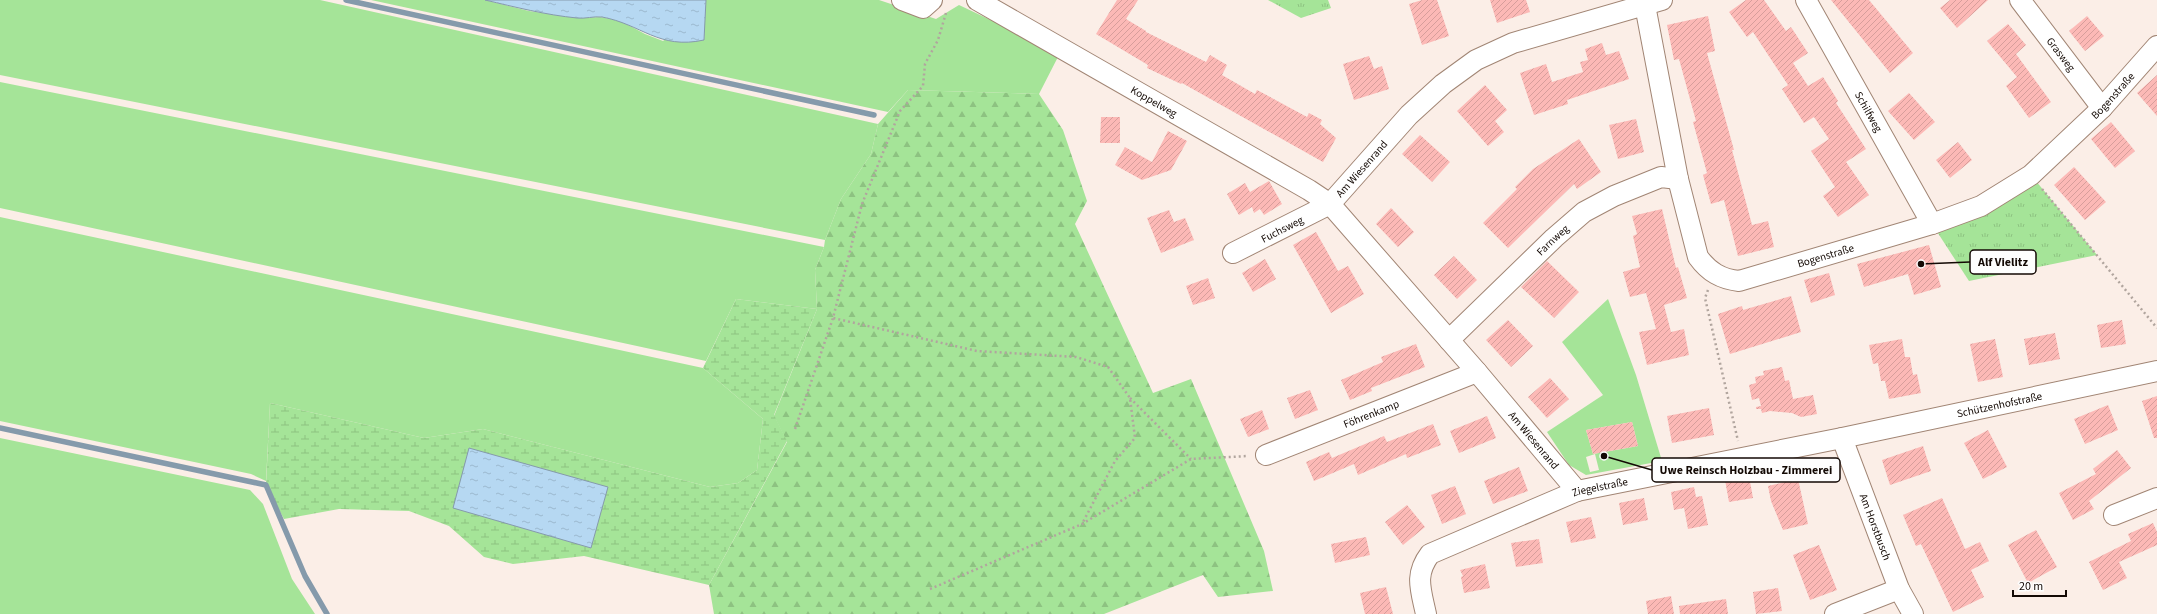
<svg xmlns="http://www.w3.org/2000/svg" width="2157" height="614" font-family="'Source Sans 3',sans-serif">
<defs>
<pattern id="forest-firs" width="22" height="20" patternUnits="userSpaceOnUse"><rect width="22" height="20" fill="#a5e498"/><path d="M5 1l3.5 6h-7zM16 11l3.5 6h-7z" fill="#8dc281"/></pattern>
<pattern id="wetland-marsh" width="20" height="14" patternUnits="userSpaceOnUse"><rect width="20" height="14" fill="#a5e498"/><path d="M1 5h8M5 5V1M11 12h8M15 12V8" fill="none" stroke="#8dc281"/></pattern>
<pattern id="park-tufts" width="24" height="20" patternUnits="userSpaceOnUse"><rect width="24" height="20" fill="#a5e498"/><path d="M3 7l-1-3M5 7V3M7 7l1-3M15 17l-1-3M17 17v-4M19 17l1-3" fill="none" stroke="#8dc281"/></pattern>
<pattern id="water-ripples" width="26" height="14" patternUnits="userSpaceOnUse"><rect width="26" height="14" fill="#b6d8f2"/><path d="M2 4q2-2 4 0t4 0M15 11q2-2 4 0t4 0" fill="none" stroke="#9cb8ce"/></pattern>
<pattern id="building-hatch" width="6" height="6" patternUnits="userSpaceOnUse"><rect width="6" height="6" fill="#fcb9b6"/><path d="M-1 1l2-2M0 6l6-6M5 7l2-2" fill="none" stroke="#d79e9b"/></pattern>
</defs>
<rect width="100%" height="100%" fill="#fbeee7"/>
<g fill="#a5e498" fill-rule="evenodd">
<path d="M0,0H320L878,124L871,154L841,199L825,240L0,75Z"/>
<path d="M371,0H485L529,11L579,18L600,17L621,21L645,34L663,41L706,5V0H879L936,19L959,5L1060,53L1039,94L908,90L888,112Z"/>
<path d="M0,82L824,247L815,270L817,309L736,299L706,361L0,208Z"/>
<path d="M0,217L703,368L763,419L757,470L738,483L710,487L483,429L424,438L270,403L266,481L251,474L0,421Z"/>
<path d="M1608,299L1636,375L1662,461L1586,475L1569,465L1547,432L1603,395L1562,342ZM1632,422L1638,446L1593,454L1586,430ZM1595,454L1599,470L1590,472L1586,457Z"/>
<path d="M0,438L250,490L263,504L292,579L315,614H0Z"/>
</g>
<path fill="url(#forest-firs)" d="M908,90L1039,94L1063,130L1087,201L1075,224L1153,393L1191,379L1264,551L1273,591L1218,597L1203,575L1104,614H714L709,585L787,442L774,416L817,309L815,270L824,247L825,240L841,199L871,154L878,124Z"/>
<path fill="url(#wetland-marsh)" d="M736,299L817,309L774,415L787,441L709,585L584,556L513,564L484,557L449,526L409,511L339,509L284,519L266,485L270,403L424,438L483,429L710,487L738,483L757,470L763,419L703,368Z"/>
<g fill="url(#park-tufts)">
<path d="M1268,0H1328L1331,8L1301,18Z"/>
<path d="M2031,175L2097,255L1969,281L1932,224Z"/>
</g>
<g fill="url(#water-ripples)" stroke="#859aab">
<path d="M485,0H706L704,40C659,50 641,24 602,17C594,16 585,19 577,18C546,15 515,7 485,0Z"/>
<path d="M469,448L608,487L591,548L453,508Z"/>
</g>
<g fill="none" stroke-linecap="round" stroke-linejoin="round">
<g stroke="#859aab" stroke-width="5.5">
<path d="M346,0L874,115"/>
<path d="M0,428L266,485L305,576L327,614"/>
</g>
</g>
<g fill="url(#building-hatch)">
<path d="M1117,0H1138L1126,19L1146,31V32L1206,62L1210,55L1227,65L1222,75L1255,94L1257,90L1307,117L1309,113L1322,120L1320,124L1336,138L1323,162L1182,83L1181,84L1147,68L1148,65L1096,34Z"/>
<path d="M1422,0H1437L1449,36L1422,45L1409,4Z"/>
<path d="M1490,0H1526L1530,12L1497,23Z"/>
<path d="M1746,0H1764L1786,31L1791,27L1808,53L1793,63L1808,86L1823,77L1838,101L1836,103L1866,149L1846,162L1869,195L1838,217L1823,196L1835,187L1811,151L1829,139L1814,117L1804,123L1782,89L1788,85L1753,32L1747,37L1729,12Z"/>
<path d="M1831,0H1869L1913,53L1890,73Z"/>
<path d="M1950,0H1988L1957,28L1940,8Z"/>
<path d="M1708,16L1715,51L1707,53L1734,150H1732L1752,225L1768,221L1774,247L1738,256L1724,200L1711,204L1703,175L1707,173L1693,122L1696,121L1679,59L1674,60L1667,25Z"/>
<path d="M2087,16L2104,36L2085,51L2069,31Z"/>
<path d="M2008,24L2026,45L2016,54L2051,102L2029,118L2006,86L2017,77L1987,41Z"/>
<path d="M1602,43L1606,55L1619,51L1629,79L1567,100L1568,104L1534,115L1520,73L1546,64L1552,82L1583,72L1580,62L1588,60L1585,49Z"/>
<path d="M1369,56L1374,69L1382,66L1389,89L1354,100L1343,64Z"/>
<path d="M2157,75V116L2137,93Z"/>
<path d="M1485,85L1507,110L1495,121L1504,132L1488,146L1457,111Z"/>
<path d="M1909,93L1935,122L1914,140L1888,111Z"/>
<path d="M1101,117H1120V143H1100Z"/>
<path d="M1636,119L1644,152L1618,159L1609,125Z"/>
<path d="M2111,122L2135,151L2115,168L2091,139Z"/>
<path d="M1168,131L1187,141L1171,170L1142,180L1115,165L1125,147L1152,162Z"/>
<path d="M1420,135L1450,162L1432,182L1402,154Z"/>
<path d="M1579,139L1601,172L1577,189L1574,184L1508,248L1483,223L1517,189L1515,187L1533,169Z"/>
<path d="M1958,142L1972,160L1950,178L1936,160Z"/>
<path d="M2074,167L2106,202L2085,220L2054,185Z"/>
<path d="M1269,181L1282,204L1264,215L1260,209L1254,213L1252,207L1239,215L1227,194L1245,183L1250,192Z"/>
<path d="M1391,208L1414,232L1398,247L1376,224Z"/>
<path d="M1662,209L1676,268L1678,267L1687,298L1664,305L1671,332L1684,329L1689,355L1647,365L1639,332L1656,329L1646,293L1630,297L1623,272L1640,267L1633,236L1637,234L1632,216Z"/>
<path d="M1169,210L1174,222L1185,218L1194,240L1161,253L1147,218Z"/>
<path d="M1316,232L1338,271L1348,266L1364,294L1331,313L1293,245Z"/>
<path d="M1929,245L1941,287L1914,295L1908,274L1864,287L1857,264Z"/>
<path d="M1454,256L1477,280L1457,299L1434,275Z"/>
<path d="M1265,259L1276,279L1253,292L1242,273Z"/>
<path d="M1547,261L1579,292L1554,318L1521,287Z"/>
<path d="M1829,273L1835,295L1811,303L1804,280Z"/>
<path d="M1208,278L1215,298L1193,305L1186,286Z"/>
<path d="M1791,296L1801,332L1730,354L1718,314L1742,306L1743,310Z"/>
<path d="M1508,320L1533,346L1511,367L1486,340Z"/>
<path d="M2122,320L2126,344L2101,348L2097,325Z"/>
<path d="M2055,333L2060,359L2029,365L2024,339Z"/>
<path d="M1902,339L1905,357H1910L1913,375L1917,374L1921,393L1889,399L1885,381H1881L1878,363L1873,364L1869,345Z"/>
<path d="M1995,339L2003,377L1978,382L1970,344Z"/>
<path d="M1416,344L1425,367L1371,388L1372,391L1350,400L1341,380L1383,362L1381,357Z"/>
<path d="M1782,367L1785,381L1789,380L1793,399L1813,395L1817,414L1801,417L1792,413L1770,411L1762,413L1761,409H1756V407L1761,406L1759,398L1752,400L1749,385L1756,383L1755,377L1764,375L1763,371Z"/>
<path d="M1550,378L1569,399L1547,418L1528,397Z"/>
<path d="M1310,390L1318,410L1295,419L1287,398Z"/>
<path d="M2157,396V438H2154L2142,401Z"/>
<path d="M2108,405L2118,430L2085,444L2074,419Z"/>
<path d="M1709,408L1714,435L1672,443L1667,416Z"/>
<path d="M1262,410L1269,429L1248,437L1240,419Z"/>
<path d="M1487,416L1496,438L1459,453L1450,431Z"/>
<path d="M1632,422L1638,446L1593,454L1586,430Z"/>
<path d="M1433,424L1441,445L1407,458L1406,454L1358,475L1354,464L1314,481L1306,462L1329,452L1332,458L1384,436L1387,442Z"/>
<path d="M1988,430L2007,467L1983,479L1964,443Z"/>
<path d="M1923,446L1931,471L1890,485L1882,460Z"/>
<path d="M2117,450L2131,468L2089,501L2094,509L2073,520L2059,493L2096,474L2093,469Z"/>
<path d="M1519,467L1528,491L1493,504L1484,481Z"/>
<path d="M1749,476L1753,498L1729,502L1725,480Z"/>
<path d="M1798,479L1808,524L1783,530L1771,501L1768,486Z"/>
<path d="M1455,486L1466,514L1442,524L1431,495Z"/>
<path d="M1694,487L1696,497L1702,496L1708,525L1688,529L1684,508L1674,510L1671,492Z"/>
<path d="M1644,498L1648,520L1623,525L1619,503Z"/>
<path d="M1942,498L1965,549L1980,542L1989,561L1971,570L1984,597L1953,612L1921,544L1916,546L1903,515Z"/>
<path d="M1407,505L1425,527L1403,545L1385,522Z"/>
<path d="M1591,517L1596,538L1571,543L1566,522Z"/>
<path d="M2153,523L2157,532V545L2119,562L2127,578L2103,590L2089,562L2131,541L2128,534Z"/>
<path d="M2036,530L2057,567L2028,583L2008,545Z"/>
<path d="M1366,537L1370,555L1335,563L1331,544Z"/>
<path d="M1539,539L1543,563L1516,567L1511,543Z"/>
<path d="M1819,545L1837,590L1810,600L1793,555Z"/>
<path d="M1485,564L1490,588L1464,593L1461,577L1463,576L1460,570Z"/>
<path d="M1386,587L1393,614H1365L1360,593Z"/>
<path d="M1778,588L1782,611L1756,614L1753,592Z"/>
<path d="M1671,596L1674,614H1648L1646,601Z"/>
<path d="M1726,599L1728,614H1680L1679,606Z"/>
</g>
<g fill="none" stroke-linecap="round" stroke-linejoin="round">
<defs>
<g id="street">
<path d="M902,0L923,8L932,0"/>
<path id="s1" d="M977,0L1309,190L1330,204L1233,253"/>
<path id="s2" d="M1644,0L1678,179L1698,257C1709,272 1721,279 1739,281L1932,224L1981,206L2031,175L2102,108L2157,46"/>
<path id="s3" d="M1806,0L1932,224"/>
<path id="s4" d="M2020,0L2102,108"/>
<path id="s5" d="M1449,340L1554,238L1584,212L1614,196L1661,177L1678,179"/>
<path id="s6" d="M1842,438L1899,589L1913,614"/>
<path id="s7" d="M1266,455L1477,372"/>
<path id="s8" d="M1577,491L1477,372L1330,204L1409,115L1443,84L1476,60L1513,43L1662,0"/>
<path d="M2114,515L2157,498"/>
<path id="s9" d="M1426,614C1421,590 1414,575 1430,554L1577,491L1842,438L2157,371"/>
<path d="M1835,614L1899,589"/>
</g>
</defs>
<use href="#street" stroke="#a18574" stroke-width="22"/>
<g stroke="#b1a59e" stroke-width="2.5" stroke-dasharray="2 3" stroke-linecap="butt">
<path d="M946,13L938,40L925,64L923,86L900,111L862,204L833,318L977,351L1076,357L1108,367L1130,398L1135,438L1115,461L1082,524"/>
<path d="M2042,189L2157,328"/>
<path d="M1708,290L1705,298L1738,441"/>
<path d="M1130,398L1191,459"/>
<path d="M795,429L833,318"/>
<path d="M930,589L1082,524L1191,459L1248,456"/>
</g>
<use href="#street" stroke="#fff" stroke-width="20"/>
</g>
<g text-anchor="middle" stroke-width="3.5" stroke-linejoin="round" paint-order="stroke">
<g font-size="11" fill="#130904" stroke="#fefefe">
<text dy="4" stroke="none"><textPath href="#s4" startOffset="68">Grasweg</textPath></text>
<text dy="4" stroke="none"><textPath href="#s2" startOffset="738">Bogenstraße</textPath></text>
<text dy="4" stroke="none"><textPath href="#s1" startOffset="204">Koppelweg</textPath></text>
<text dy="4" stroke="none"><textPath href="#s3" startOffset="128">Schilfweg</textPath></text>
<text dy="4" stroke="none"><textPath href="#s8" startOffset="426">Am Wiesenrand</textPath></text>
<text transform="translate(1282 229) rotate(-27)" y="4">Fuchsweg</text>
<text dy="4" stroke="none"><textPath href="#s5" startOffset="144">Farnweg</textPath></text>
<text dy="4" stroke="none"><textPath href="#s2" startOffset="402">Bogenstraße</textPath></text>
<text dy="4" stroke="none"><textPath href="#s9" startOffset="654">Schützenhofstraße</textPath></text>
<text dy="4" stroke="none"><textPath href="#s7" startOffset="113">Föhrenkamp</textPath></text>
<text transform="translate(1534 440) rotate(50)" y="4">Am Wiesenrand</text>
<text dy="4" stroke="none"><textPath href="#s9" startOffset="246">Ziegelstraße</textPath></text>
<text dy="4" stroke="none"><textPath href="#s6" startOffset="95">Am Horstbusch</textPath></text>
</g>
</g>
<path fill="none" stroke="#130904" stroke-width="1.5" d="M1921 264L1970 262M1604 456L1652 470"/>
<g fill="#130904" stroke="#fefefe" stroke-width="1.5">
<circle cx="1921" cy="264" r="4"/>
<circle cx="1604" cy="456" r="4"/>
</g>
<g fill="#fefefe" stroke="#130904" stroke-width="1.5">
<rect x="1970" y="250" width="66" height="24" rx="4"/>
<rect x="1652" y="458" width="188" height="24" rx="4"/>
</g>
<g font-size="12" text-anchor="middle" font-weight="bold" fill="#130904">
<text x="2003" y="266">Alf Vielitz</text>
<text x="1746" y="474">Uwe Reinsch Holzbau - Zimmerei</text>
</g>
<path d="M2013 590v6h53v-6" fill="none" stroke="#130904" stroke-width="2"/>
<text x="2019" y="590" font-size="12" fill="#130904" stroke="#fefefe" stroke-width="3" paint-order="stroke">20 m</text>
</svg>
